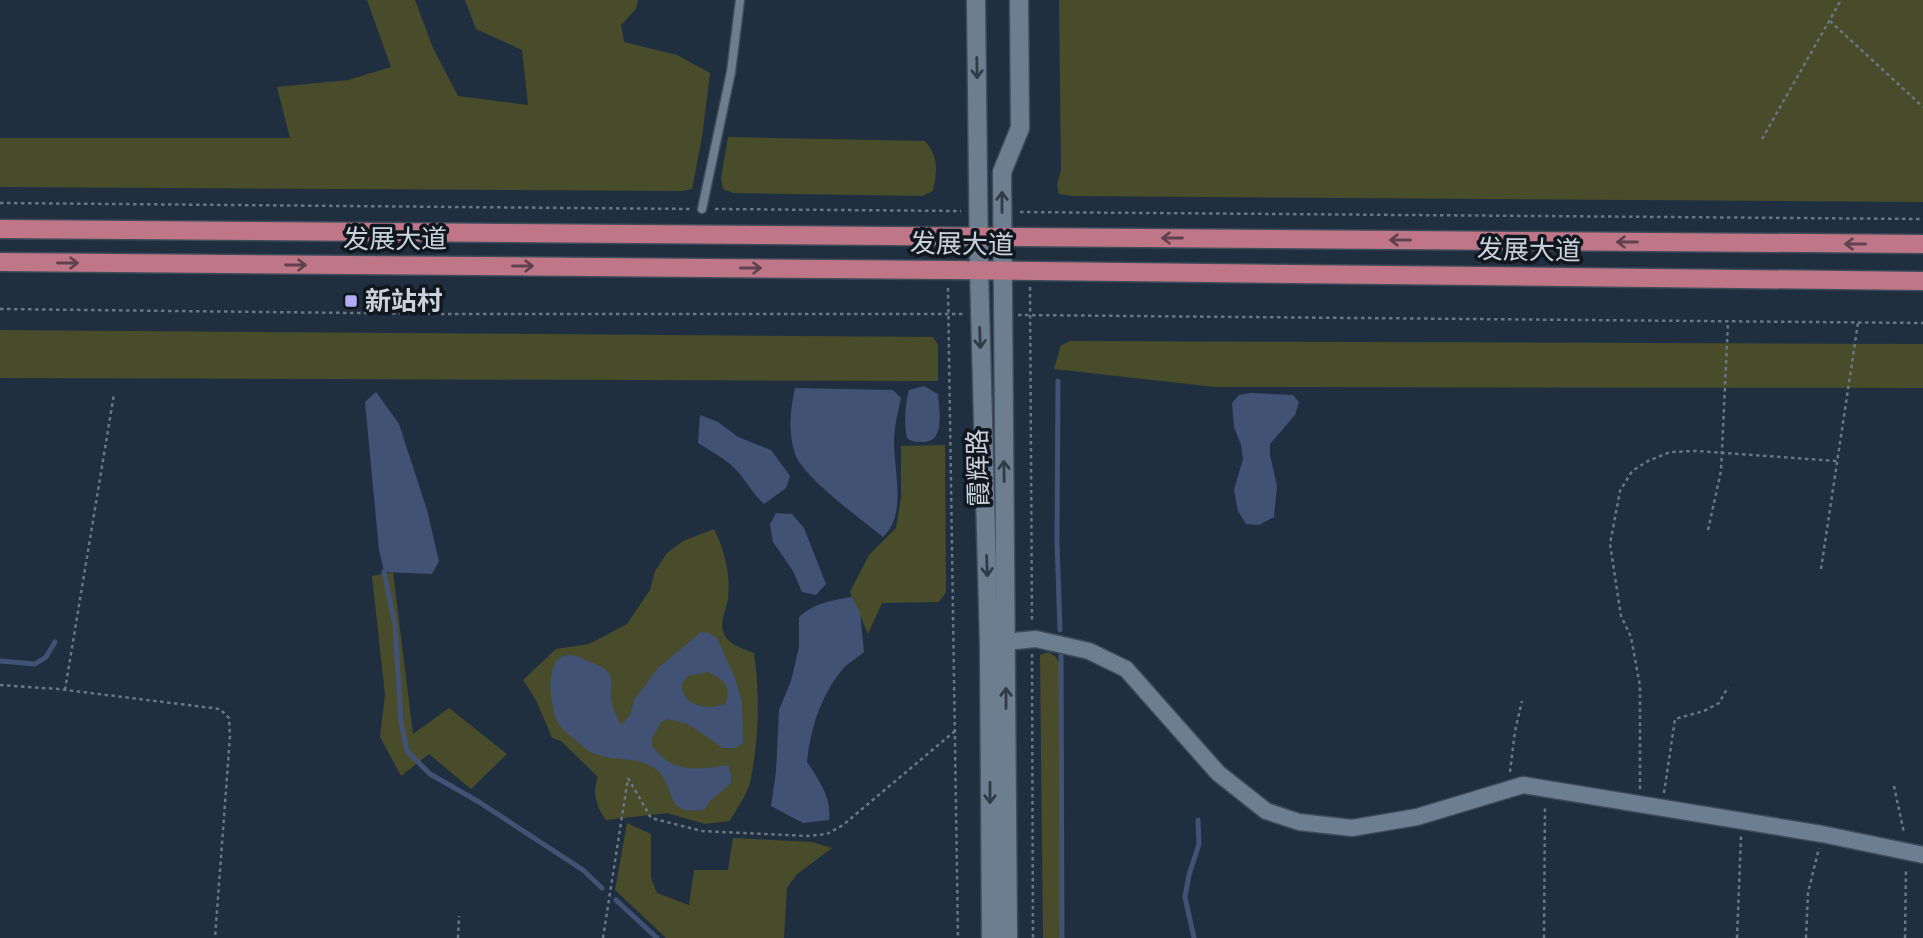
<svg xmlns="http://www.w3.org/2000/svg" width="1923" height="938" font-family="'Space Grotesk','Noto Sans SC',sans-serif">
<rect width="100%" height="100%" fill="#202f3f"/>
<g fill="#494c2a">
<path d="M367,0H415L433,48L458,96L528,105L522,50L476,29L465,0H638L636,9L621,25L624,42L677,55L710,73L702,137L692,189L682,191L0,187V138H290L277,87L348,80L391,67Z"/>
<path d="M1059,0H1923V202L1073,196L1059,194L1057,184L1061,170Z"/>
<path d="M728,137L925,141C939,157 937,171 933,191L922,196L733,193L723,189L721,178Z"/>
<path d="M0,330L933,337L938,345V381L0,378Z"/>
<path d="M1071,341L1923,344V388L1215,387L1054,369L1061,345Z"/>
<path d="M945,445L946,592L939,602L882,603L868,634L850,592L869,555L896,528L901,498V446Z"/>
<path d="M714,529C724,549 731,575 728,599C726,609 720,621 723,631C727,645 742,648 754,653C760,694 759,742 750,782C747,795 736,809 730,821L705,824L667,813L606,820C596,806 592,793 598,777L561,741L552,738L536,700L523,680L556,649L589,644L627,624L650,590L655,571L667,553L683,541Z"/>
<path d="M393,572L413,734L449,708L507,754L471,789L429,754L401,776L380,737L385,695L372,576Z"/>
<path d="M1049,652L1056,657L1062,668V938H1043L1040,655Z"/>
<path d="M627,823L651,834V878L657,893L689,905L694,870H728L733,838L812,842L832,848L796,875L787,888L784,938H666L615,890Z"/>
</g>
<g fill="#415275" fill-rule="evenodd">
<path d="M924,386L938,394C939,410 946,442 923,442C916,442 912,442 907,438C904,424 905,403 909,390Z"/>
<path d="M795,388L893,390L901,398C898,412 894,427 894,442C894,471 907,515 883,537C861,519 804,478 795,454C788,432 790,411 795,388Z"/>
<path d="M376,392L399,424L427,510L439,561L432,574L384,572L379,550L365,402Z"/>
<path d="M1250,393L1293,395L1299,402L1295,415L1270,444V455L1277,486L1274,517L1259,525L1246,524L1238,511L1234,490L1243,459L1241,445L1234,427L1232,403L1239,395Z"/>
<path d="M700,415L718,422L738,437L771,450L790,476L786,488L764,504C754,495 748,484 739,473C728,460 712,452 698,443Z"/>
<path d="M776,513L792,514L804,528L826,584L816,595L802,592L793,571L773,542L770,524Z"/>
<path d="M852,597L860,612L864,652C857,658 848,663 842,670C821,695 810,730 807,762C819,780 832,798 829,820L803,823L771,806L776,772L779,710L791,681L799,647V617C814,603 832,600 852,597Z"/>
<path d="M701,632L709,633L717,638L735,678L742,702L743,743L736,748H723L688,724L668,719L661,722L652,738V746C673,774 697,770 728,765L731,775V783L709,802L705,809C660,818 679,784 654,768C637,757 617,761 598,755C589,753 579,743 572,737C566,733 560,727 557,721C550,705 542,652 572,655C577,655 583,659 587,661C593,663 602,666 606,670C616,680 609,689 611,700C612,708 618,718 621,725L630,715L634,700L659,667ZM707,672C722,678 733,686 725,704C707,711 681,706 682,683L688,676Z"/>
</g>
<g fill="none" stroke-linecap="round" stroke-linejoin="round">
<g stroke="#415275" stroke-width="5">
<path d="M1058,381L1057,542L1060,630"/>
<path d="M384,572L395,625L401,722L407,751L430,774L479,802L583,870L602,888"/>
<path d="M1061,652L1062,938"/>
<path d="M0,661L35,664L46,657L55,642"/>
<path d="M616,900L657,938"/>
<path d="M1194,938L1185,897L1189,875L1199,844L1198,820"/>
</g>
<defs>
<path id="service" d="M702,209L731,72L740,0"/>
<path id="minor" d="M994,643L1036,639L1089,651L1126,669L1218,773L1266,811L1299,822L1352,828L1417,817L1523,785L1822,834L1923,855"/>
<g id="tertiary">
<path d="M976,0L979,270L989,644L991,938"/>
<path d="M1008,938L1002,172L1020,128L1019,0"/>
</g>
<g id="primary">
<path d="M0,229L1923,244"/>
<path d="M0,262L948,270L1923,281"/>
</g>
</defs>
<use href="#service" stroke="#3f4b59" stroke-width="11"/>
<use href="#minor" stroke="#3f4b59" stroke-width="19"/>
<use href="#tertiary" stroke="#3f4b59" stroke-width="21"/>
<use href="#primary" stroke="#3f4b59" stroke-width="21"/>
<g stroke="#697684" stroke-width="2.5" stroke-dasharray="3.5 3.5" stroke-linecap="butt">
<path d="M1830,21L1923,107"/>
<path d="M1762,139L1841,0"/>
<path d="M0,203L691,209"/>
<path d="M715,209L961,211"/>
<path d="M1020,212L1923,219"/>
<path d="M1030,287L1032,623"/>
<path d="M948,288L958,938"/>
<path d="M0,309L442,314H963"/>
<path d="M1018,315L1923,323"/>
<path d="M1708,530L1721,471L1728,322"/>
<path d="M1821,569L1858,323"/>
<path d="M1032,654L1033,938"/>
<path d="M0,685L58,689L220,709L229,718L230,736L215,938"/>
<path d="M65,690L114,394"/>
<path d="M1510,772L1515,731L1522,701"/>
<path d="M628,778L651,818L702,831L807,836L827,834L843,825L955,731"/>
<path d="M1894,786L1904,833"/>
<path d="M1640,789V686L1631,637L1621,616L1610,544L1620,491L1632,471L1648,461L1670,452L1695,451L1837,461"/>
<path d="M1664,793L1675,719L1704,711L1719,703L1728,687"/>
<path d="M458,938L459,916"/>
<path d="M603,938L628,778"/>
<path d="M1544,938L1545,805"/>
<path d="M1737,938L1741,836"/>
<path d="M1806,938L1808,893L1819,848"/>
<path d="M1905,938L1906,868"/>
</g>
<use href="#service" stroke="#6d7e91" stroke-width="8"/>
<use href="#minor" stroke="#6d7e91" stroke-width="16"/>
<use href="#tertiary" stroke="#6d7e91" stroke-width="18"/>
<use href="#primary" stroke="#bf7788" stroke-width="18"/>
</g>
<defs><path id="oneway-shaft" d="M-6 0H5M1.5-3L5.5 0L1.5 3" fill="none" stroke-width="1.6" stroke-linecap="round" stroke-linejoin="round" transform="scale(1.75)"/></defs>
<g stroke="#313b46">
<use href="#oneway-shaft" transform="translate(977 68) rotate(89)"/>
<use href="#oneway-shaft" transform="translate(1002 202) rotate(-90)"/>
<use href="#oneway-shaft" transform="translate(980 338) rotate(88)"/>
<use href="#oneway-shaft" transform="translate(1004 471) rotate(-91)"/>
<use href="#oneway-shaft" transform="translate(987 566) rotate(88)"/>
<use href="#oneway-shaft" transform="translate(1006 698) rotate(-90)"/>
<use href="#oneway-shaft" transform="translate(990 793) rotate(90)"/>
</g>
<g stroke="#5f424e">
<use href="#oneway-shaft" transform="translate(1172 238) rotate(-180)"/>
<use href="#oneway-shaft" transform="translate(1400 240) rotate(-180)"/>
<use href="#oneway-shaft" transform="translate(1627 242) rotate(-180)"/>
<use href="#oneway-shaft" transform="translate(1855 244) rotate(-180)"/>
<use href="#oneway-shaft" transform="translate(68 263)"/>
<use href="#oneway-shaft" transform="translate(296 265)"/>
<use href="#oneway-shaft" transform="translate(523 266)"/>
<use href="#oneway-shaft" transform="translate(751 268)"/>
</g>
<rect fill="#b4acf9" stroke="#10171e" stroke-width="2.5" x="344" y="294" width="14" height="14" rx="3.5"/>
<g text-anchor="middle" stroke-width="7" stroke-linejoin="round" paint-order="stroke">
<g font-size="26" fill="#c9d2dd" stroke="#10171e">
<text x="395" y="248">发展大道</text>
<text transform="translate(962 244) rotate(1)" y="9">发展大道</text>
<text transform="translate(1529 250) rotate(1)" y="9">发展大道</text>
<text transform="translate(978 468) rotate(-91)" y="9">霞辉路</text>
</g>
<g font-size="26" font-weight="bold" fill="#c9d2dd" stroke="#10171e" text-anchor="start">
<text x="365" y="310">新站村</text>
</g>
</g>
</svg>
